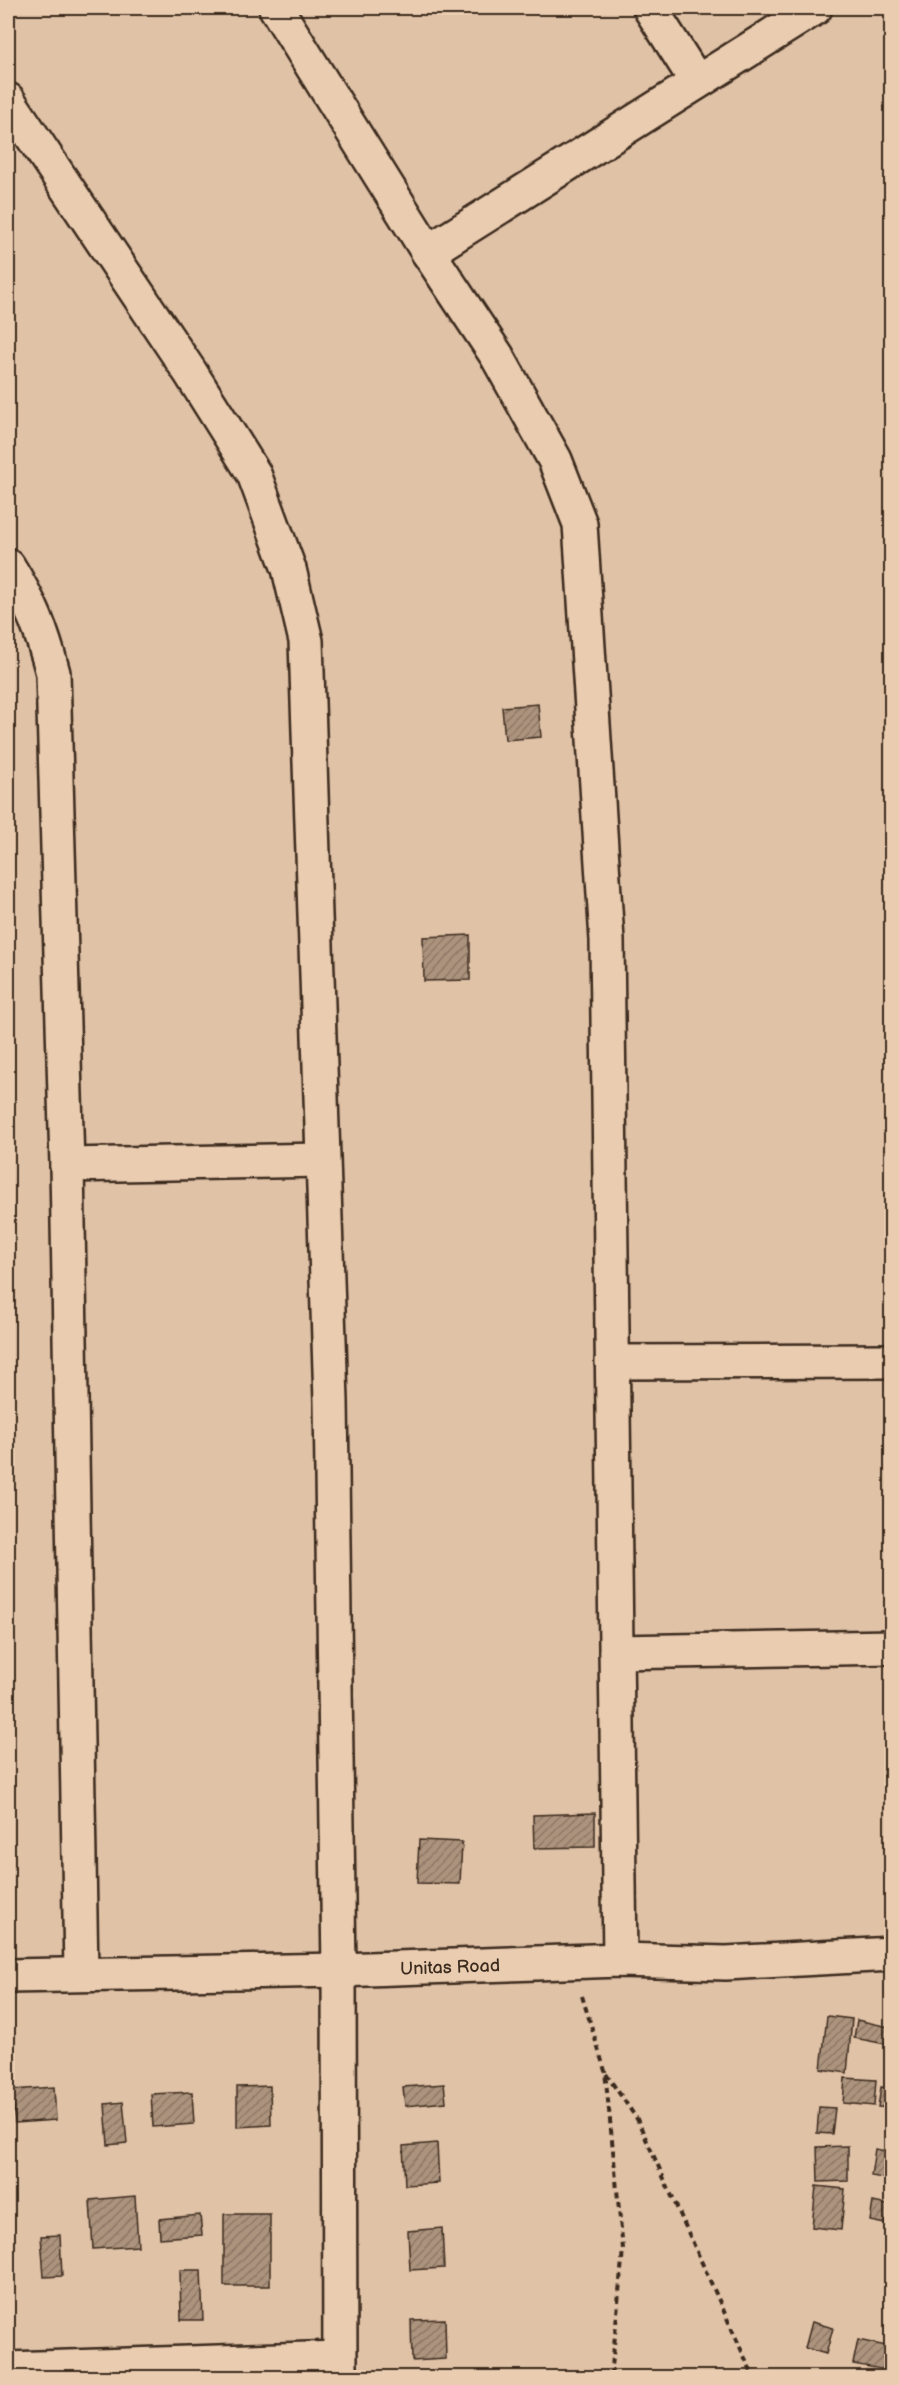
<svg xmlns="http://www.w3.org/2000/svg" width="899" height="2385" font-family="'Balsamiq Sans',sans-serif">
<defs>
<pattern id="building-hatch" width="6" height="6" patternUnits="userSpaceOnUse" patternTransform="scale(1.5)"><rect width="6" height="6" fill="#ac937d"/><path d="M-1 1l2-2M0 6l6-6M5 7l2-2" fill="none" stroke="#8d7866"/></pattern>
</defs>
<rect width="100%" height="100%" fill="#e0c2a7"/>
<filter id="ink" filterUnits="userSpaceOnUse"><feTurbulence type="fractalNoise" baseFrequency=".0167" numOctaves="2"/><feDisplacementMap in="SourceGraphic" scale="12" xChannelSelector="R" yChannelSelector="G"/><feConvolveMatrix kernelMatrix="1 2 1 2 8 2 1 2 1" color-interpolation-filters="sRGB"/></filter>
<g filter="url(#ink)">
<g fill="url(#building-hatch)" stroke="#3b2a1e" stroke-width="1.5">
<path d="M538,704L541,737L505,740L502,707Z"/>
<path d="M470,935V980L424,981L423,937Z"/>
<path d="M595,1813V1847L534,1848L533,1815Z"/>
<path d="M419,1840L462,1842L460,1884L417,1883Z"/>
<path d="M827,2016L852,2019L847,2073L821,2069Z"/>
<path d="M857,2020L889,2027L886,2044L854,2038Z"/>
<path d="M845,2078L876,2080L874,2106L843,2103Z"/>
<path d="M444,2084L446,2102L405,2106L403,2087Z"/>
<path d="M270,2086L271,2125L237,2127V2087Z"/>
<path d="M54,2087L56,2120L15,2123L12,2090Z"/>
<path d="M881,2087L892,2088V2108L878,2107Z"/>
<path d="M192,2092L194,2124L153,2127L151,2094Z"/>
<path d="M123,2102L127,2143L108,2145L105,2104Z"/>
<path d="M819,2107L835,2108L832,2134L817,2133Z"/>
<path d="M437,2143L439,2183L405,2185L403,2146Z"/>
<path d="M848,2146V2181L818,2182L817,2147Z"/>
<path d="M875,2149L892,2152L888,2179L871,2176Z"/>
<path d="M816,2186L845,2189L841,2230L812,2227Z"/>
<path d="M135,2196L138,2246L93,2249L90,2200Z"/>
<path d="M873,2202L892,2206L890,2225L870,2221Z"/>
<rect x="224" y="2214" width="46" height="72"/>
<path d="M200,2215L202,2235L160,2238L159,2219Z"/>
<path d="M442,2228L444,2268L410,2270L408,2231Z"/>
<path d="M60,2235L62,2276L44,2277L41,2236Z"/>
<path d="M180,2270H201L203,2320H181Z"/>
<path d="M445,2319L446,2359L412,2361L411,2320Z"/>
<path d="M812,2322L833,2328L826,2354L805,2348Z"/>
<path d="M858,2340L891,2347L886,2370L853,2364Z"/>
</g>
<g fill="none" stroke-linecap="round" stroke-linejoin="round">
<defs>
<g id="minor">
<path d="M276,8L428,252L497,356L555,460L580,524L607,940L620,1960"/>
<path d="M650,8L697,82"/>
<path d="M8,100L190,372L254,474L289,569L306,641L331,1401L339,1970L340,2378"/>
<path d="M428,252L815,8"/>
<path d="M8,566C31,603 42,631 53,673L67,1165L81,1973"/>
<path d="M67,1165L322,1160"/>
<path d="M612,1362L892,1361"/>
<path d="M616,1652L892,1647"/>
<path d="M8,1976L339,1970L620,1960L726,1963L892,1954"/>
<path d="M8,2369L339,2358"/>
</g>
</defs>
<use href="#minor" stroke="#3b2a1e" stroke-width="38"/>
<g stroke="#3b2a1e" stroke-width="4" stroke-dasharray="6 4.5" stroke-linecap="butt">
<path d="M582,1996L605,2071L623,2249L611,2378"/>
<path d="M606,2074L637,2119L754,2378"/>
</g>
<use href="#minor" stroke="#eaccb0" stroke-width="33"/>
</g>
</g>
<g text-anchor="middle" stroke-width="5" stroke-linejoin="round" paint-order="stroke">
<g font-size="18" fill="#3b2a1e" stroke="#eaccb0">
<text transform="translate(450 1967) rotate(-2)" y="6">Unitas Road</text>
</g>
</g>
<rect width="899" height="2385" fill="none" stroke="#eaccb0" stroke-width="30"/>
<rect x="15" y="15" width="869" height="2355" fill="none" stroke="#3b2a1e" stroke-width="2" filter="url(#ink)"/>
</svg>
